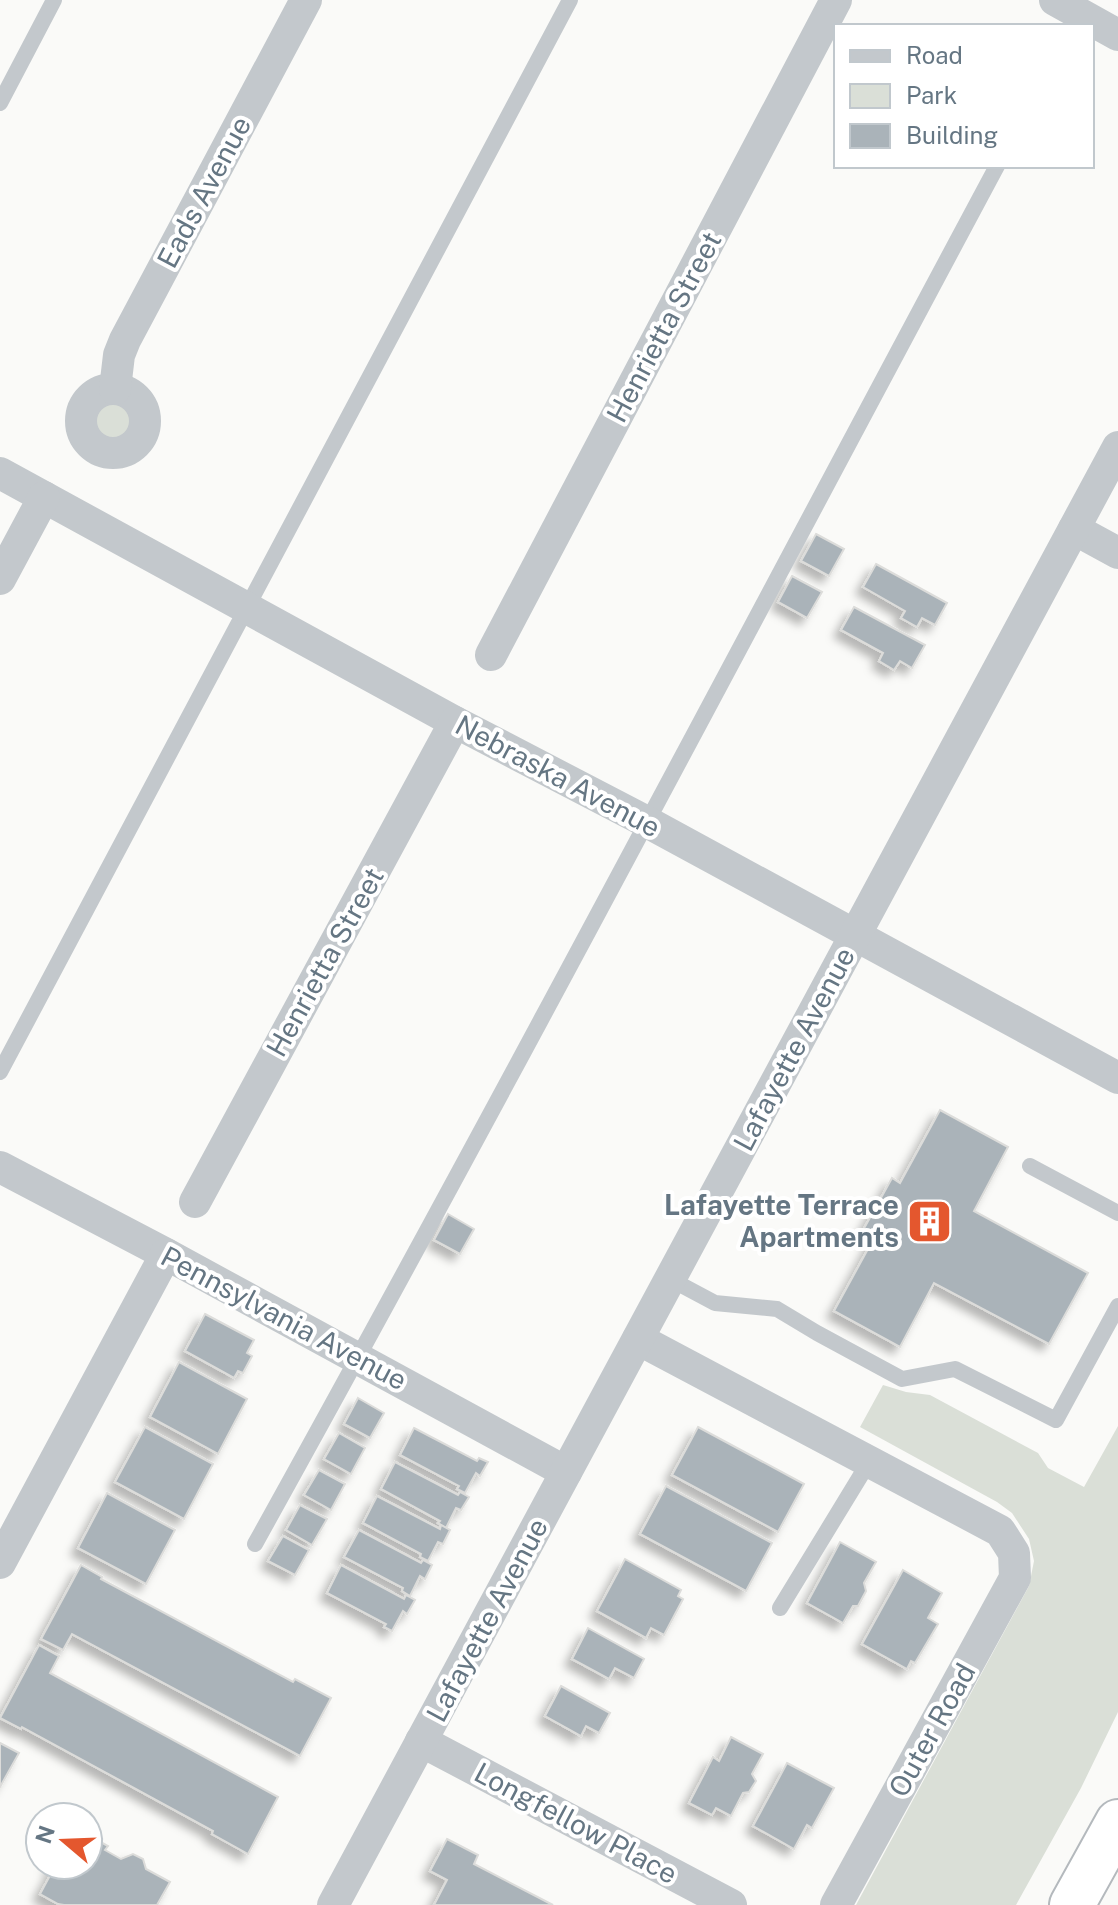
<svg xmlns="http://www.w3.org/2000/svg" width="1118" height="1905" font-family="'Public Sans',sans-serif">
<defs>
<filter id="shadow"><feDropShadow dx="-7" dy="7" stdDeviation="4" flood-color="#0004"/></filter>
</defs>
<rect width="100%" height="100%" fill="#fafaf8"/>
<g fill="#dadfd7">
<circle cx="114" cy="421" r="21"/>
<path d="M883,1385L906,1392L930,1395L1038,1453L1048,1468L1084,1487L1118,1426V1712L1081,1788L1016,1905H856L1029,1586L1034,1561L1029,1539L1012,1513L997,1502L860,1427Z"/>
</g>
<g fill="#aab3b9" stroke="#dcdcda" stroke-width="2" filter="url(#shadow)">
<path d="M816,534L844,549L829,576L801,561Z"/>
<path d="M876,564L947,603L935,625L922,618L917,627L901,618L905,611L863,587Z"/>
<path d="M792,576L822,592L807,618L778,602Z"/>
<path d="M854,607L925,645L912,668L900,661L894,670L879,661L883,653L841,630Z"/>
<path d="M940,1110L1008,1147L974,1211L1088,1273L1049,1344L934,1283L900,1347L834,1311L874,1238L862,1232L892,1178L900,1183Z"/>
<path d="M448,1214L474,1229L460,1254L434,1240Z"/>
<path d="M205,1314L254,1340L247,1353L252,1356L243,1373L238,1371L234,1378L185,1351Z"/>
<path d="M179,1362L247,1399L218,1454L150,1417Z"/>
<path d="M358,1398L384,1413L370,1438L344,1424Z"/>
<path d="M145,1427L213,1464L184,1519L115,1482Z"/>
<path d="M698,1427L804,1484L778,1532L672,1475Z"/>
<path d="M414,1428L477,1461L479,1458L488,1462L480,1476L476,1473L465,1493L457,1489L459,1486L400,1455Z"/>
<path d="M339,1433L365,1448L351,1474L324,1459Z"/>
<path d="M395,1462L458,1495L460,1492L469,1497L461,1510L456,1508L446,1528L438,1523L440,1521L381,1489Z"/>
<path d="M319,1470L345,1484L331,1510L304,1495Z"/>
<path d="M666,1486L772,1543L746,1591L640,1534Z"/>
<path d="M107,1493L175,1530L146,1584L78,1548Z"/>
<path d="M377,1496L440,1529L441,1525L450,1530L443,1544L438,1542L428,1561L420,1557L421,1554L363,1523Z"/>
<path d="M300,1505L327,1519L312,1545L286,1530Z"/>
<path d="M359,1530L421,1563L423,1560L432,1565L425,1579L420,1576L410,1596L402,1591L403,1588L344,1557Z"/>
<path d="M283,1536L309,1550L295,1575L268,1561Z"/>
<path d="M840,1542L876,1562L864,1583L866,1591L858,1606H853L843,1623L807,1603Z"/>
<path d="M625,1559L681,1590L678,1596L683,1599L664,1635L651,1628L646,1638L597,1611Z"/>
<path d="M81,1565L102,1577L101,1579L293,1682L295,1679L331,1698L300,1756L72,1634L63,1650L41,1639Z"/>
<path d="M341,1565L404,1599L406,1595L415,1600L407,1614L403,1611L392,1631L384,1627L386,1624L327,1593Z"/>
<path d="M903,1570L942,1593L928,1618L938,1624L915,1663L911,1661L907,1669L862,1644Z"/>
<path d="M588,1628L644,1659L634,1678L615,1668L609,1679L572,1659Z"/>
<path d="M39,1645L59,1656L50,1673L278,1797L248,1854L212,1834L213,1831L22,1727L21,1729L0,1718Z"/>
<path d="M561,1686L610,1713L599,1733L586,1726L581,1736L545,1716Z"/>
<path d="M731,1737L763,1754L752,1774L756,1781L749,1792L743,1793L731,1816L716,1808L712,1815L689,1803L713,1757L719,1761Z"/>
<path d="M0,1743L19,1753L0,1787Z"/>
<path d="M787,1763L834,1788L812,1828L807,1825L794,1849L753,1826Z"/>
<path d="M88,1835L108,1846L105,1850L121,1859L133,1854L143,1859L146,1869L170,1882L157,1905H64L58,1904L40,1894L54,1868L50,1865H88Z"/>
<path d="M447,1839L478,1855L474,1864L553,1905H434L447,1880L430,1871Z"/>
</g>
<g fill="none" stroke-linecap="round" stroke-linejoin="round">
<defs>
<path id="highway" d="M1072,1905L1118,1822"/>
</defs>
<use href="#highway" stroke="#b4b9bd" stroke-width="48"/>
<g stroke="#c3c8cc" stroke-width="16">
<path d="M0,103L54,0"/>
<path d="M0,1072L570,0"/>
<path d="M1030,1166L1118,1213"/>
<path d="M670,1279L715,1303L777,1309L817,1333L902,1379L955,1369L1056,1420L1118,1306"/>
<path d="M255,1544C508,1088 751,626 997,166"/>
<path d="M780,1608L869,1462"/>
</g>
<g stroke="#c3c8cc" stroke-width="32">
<path d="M1055,0L1118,35"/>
<circle cx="113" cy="421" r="32"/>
<path d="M115,389L119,355L125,340L306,0"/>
<path d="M0,473L455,722L647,822L1118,1078"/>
<path d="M1074,529L1118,553"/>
<path d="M0,579L44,497"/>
<path d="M491,655L836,0"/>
<path d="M0,1167L166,1254L566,1472"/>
<path d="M195,1202L455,722"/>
<path d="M638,1339L1000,1531L1014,1553L1015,1578L836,1905"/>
<path d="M0,1563L166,1254"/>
<path d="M421,1741L731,1905"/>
<path d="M333,1905L1118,447"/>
</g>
<use href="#highway" stroke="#fff" stroke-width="44"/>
</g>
<defs>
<symbol id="building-square" viewBox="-11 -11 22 22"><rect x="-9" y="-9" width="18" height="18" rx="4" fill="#e4572e" stroke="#fff"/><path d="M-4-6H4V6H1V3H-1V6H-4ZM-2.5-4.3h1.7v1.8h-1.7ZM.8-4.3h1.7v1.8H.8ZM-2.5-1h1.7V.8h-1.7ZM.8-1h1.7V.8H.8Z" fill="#fff"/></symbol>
</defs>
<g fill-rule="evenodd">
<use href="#building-square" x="904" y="1196" width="51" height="51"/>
</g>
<g text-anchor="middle" stroke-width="8" stroke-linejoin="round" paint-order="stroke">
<g font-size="28" fill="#657683" stroke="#fff">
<text transform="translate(204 192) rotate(-62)" y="10">Eads Avenue</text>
<text transform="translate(664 327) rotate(-62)" y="10">Henrietta Street</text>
<text transform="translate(558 776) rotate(28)" y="10">Nebraska Avenue</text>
<text transform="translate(325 962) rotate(-61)" y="10">Henrietta Street</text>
<text transform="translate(794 1049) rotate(-62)" y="10">Lafayette Avenue</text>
<text transform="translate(284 1318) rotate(28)" y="10">Pennsylvania Avenue</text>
<text transform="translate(487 1620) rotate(-62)" y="10">Lafayette Avenue</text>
<text transform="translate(932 1730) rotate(-61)" y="10">Outer Road</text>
<text transform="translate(576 1823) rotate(28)" y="10">Longfellow Place</text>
</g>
<g font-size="28" font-weight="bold" fill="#657683" stroke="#fff" text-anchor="end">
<text x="899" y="1215">Lafayette Terrace<tspan x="899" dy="32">Apartments</tspan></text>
</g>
</g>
<rect x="834" y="24" width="260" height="144" fill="#ffffff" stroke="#c1c8cd" stroke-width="2"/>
<rect x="850" y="50" width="40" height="12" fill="#c3c8cc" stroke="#c1c8cd" stroke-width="2"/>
<text x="906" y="64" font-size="24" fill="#657683">Road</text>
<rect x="850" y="84" width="40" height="24" fill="#dadfd7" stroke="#c1c8cd" stroke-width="2"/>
<text x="906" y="104" font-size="24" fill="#657683">Park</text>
<rect x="850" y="124" width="40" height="24" fill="#aab3b9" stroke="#c1c8cd" stroke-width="2"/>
<text x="906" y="144" font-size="24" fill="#657683">Building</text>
<g transform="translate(64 1841) rotate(289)"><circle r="38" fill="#ffffff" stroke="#c1c8cd" stroke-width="2"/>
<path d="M0-6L14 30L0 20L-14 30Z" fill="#e4572e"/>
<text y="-12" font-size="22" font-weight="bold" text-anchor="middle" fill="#657683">N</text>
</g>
</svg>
